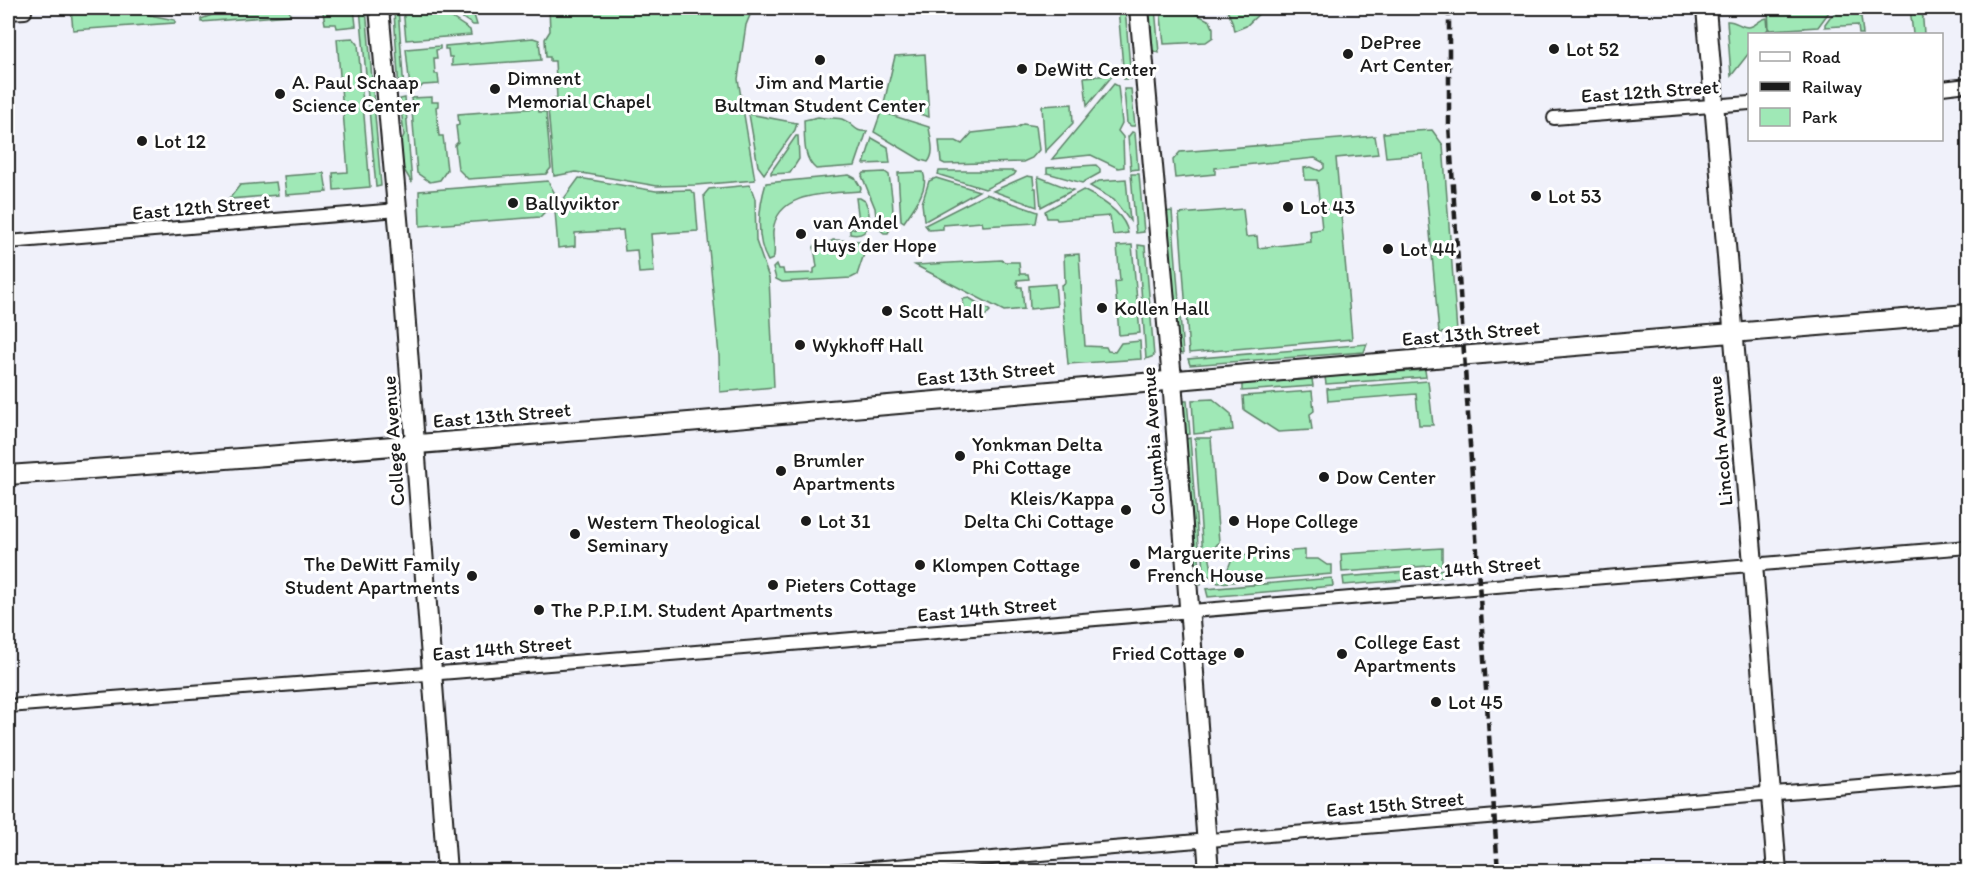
<svg xmlns="http://www.w3.org/2000/svg" width="1976" height="879" font-family="Itim,sans-serif">
<rect width="100%" height="100%" fill="#f0f1fa"/>
<filter id="ink" filterUnits="userSpaceOnUse"><feTurbulence type="fractalNoise" baseFrequency=".0167" numOctaves="2"/><feDisplacementMap in="SourceGraphic" scale="12" xChannelSelector="R" yChannelSelector="G"/><feConvolveMatrix kernelMatrix="1 2 1 2 8 2 1 2 1" color-interpolation-filters="sRGB"/></filter>
<g filter="url(#ink)">
<g fill="#9fe8b6" stroke="#5e8269" stroke-width="1.5">
<path d="M91,8H136L150,15L175,20V23L73,30L71,9Z"/>
<path d="M227,8H289L290,15L201,22V19L220,12Z"/>
<path d="M316,8H354L356,26L337,28L336,24H325L323,12L316,11Z"/>
<path d="M360,8H366L381,186L376,187Z"/>
<path d="M390,8H398L404,90L399,91L394,12Z"/>
<path d="M403,8H437L470,30L471,35L406,40Z"/>
<path d="M448,8H472L477,25H473Z"/>
<path d="M549,8H753L746,25L738,79L755,180L696,185L657,186L576,172L554,176L548,109H551L552,99L557,98L555,61H550V57H546L545,39L550,31Z"/>
<path d="M1118,8H1125L1131,79H1124Z"/>
<path d="M1147,8H1155L1159,53L1151,50Z"/>
<path d="M1160,8H1185L1210,21L1213,28V37L1206,42L1164,44Z"/>
<path d="M1226,8H1265L1246,26L1234,31L1232,21Z"/>
<path d="M1768,8H1836L1829,12L1818,27L1769,30Z"/>
<path d="M1842,8H1860L1863,34H1859L1858,25L1825,27V24L1830,17Z"/>
<path d="M1910,8H1922L1924,34H1913Z"/>
<path d="M1767,18L1768,29L1764,34H1750L1749,53L1731,76L1727,21C1735,20 1740,27 1748,27C1755,27 1759,19 1767,18Z"/>
<path d="M353,38L358,44L370,187L334,190L333,173L348,172L337,39Z"/>
<path d="M533,38L539,40L541,60L452,66V57H449L448,49H445V46Z"/>
<path d="M440,46V49L436,50L437,58H434L435,74H438L439,84L423,85L420,88L410,89L406,49Z"/>
<path d="M925,54L929,117L884,103L895,56Z"/>
<path d="M1113,75L1087,106L1084,77Z"/>
<path d="M1114,84L1118,86L1122,123L1118,131L1123,137L1124,167L1118,168L1091,155L1052,159Z"/>
<path d="M1124,89H1131L1135,126H1131L1127,123Z"/>
<path d="M432,97V102H438V106L436,107L439,136H443L447,170L440,180L430,182L417,173L411,98Z"/>
<path d="M405,98L412,183L400,163V144L404,135L400,99Z"/>
<path d="M1072,104L1073,123L1045,152L1042,106Z"/>
<path d="M538,108L539,112H546L551,168L546,174L468,179L458,169L455,145L458,142L456,126L459,125L458,114Z"/>
<path d="M881,112L929,127C930,138 936,153 928,162L921,160L874,132Z"/>
<path d="M749,114L797,123L795,130L764,174L758,166Z"/>
<path d="M818,117C827,120 836,116 844,120C854,124 855,133 867,131L855,166L816,169C802,158 805,137 804,120Z"/>
<path d="M1023,124L1036,126L1039,150L1032,158L1023,162L945,164L941,162L939,141H956L962,144L972,133L1016,128Z"/>
<path d="M1432,130L1443,145L1457,332L1439,333L1423,154L1386,157L1383,133Z"/>
<path d="M1132,132L1135,133L1138,169L1131,170L1128,137Z"/>
<path d="M796,136H798L799,159L790,173L771,174V172Z"/>
<path d="M1375,136L1378,154L1336,158L1352,339L1189,353L1179,214L1243,209L1246,237L1257,236L1258,248L1311,242L1310,231L1322,229L1317,180H1305L1304,168L1311,167L1320,171L1324,168V163L1315,158L1215,168V174L1175,178L1173,160L1180,152Z"/>
<path d="M872,138L888,147L890,163L864,164Z"/>
<path d="M1096,165L1100,169V173L1082,183L1047,173V168Z"/>
<path d="M939,171H1014L1016,172L1014,175L985,189L940,175L938,174Z"/>
<path d="M885,172L889,175C891,189 897,221 888,233H884L877,227L875,208L862,176L864,173Z"/>
<path d="M923,172C930,188 913,209 904,222L901,220L898,173Z"/>
<path d="M324,173L327,192L286,195L284,176Z"/>
<path d="M1131,174H1139L1144,232L1136,233Z"/>
<path d="M849,175L855,178L861,188L860,191C830,194 777,190 773,231C772,241 777,250 773,259L768,261C755,239 759,206 766,183Z"/>
<path d="M1027,176L1033,177L1034,188H1036L1037,207L993,191Z"/>
<path d="M1038,177H1039L1073,190L1041,207Z"/>
<path d="M579,178L656,191L690,190L695,194L698,231L651,234L654,272L639,273L637,250L625,251L623,230L575,233V246L558,248L555,211Z"/>
<path d="M936,178L979,191L927,220H924L922,203L929,181Z"/>
<path d="M1126,179L1130,221L1114,200L1090,186L1099,181Z"/>
<path d="M548,181L554,192L555,201L540,217L420,226L419,191Z"/>
<path d="M276,182L278,195L229,199L240,185Z"/>
<path d="M750,185L755,199L756,241L769,278L774,387L720,392L719,356L704,195L709,189Z"/>
<path d="M1083,190C1099,198 1125,213 1128,233L1113,235L1110,216L1057,220L1056,218H1047L1045,211Z"/>
<path d="M986,194L1038,212L1036,223L983,226L982,222L943,225V229L929,230L925,225Z"/>
<path d="M856,198H860L865,201C872,215 872,239 850,234V229L857,228L859,221Z"/>
<path d="M1172,211L1183,354L1175,353L1164,212Z"/>
<path d="M833,240L861,241L865,244L866,248L857,275L851,278L782,282L776,279L773,268L777,264L779,269H783L784,274L814,273V269L817,267L814,247L816,244L822,247Z"/>
<path d="M1132,245L1140,333L1119,335L1115,282L1120,281L1117,246Z"/>
<path d="M1138,245L1145,246L1154,356L1146,359Z"/>
<path d="M1079,254L1085,346L1106,347L1108,351L1115,352L1121,343L1140,341L1141,359L1068,364L1061,285L1065,283L1064,255Z"/>
<path d="M1001,260L1005,262H1019L1020,274H1028L1029,279L1017,280L1018,287H1022L1024,309L1004,311L915,265Z"/>
<path d="M1055,284L1057,306L1030,309L1029,286Z"/>
<path d="M969,298L988,309L990,311L986,315L965,316L963,299Z"/>
<path d="M1367,344L1364,352L1190,365L1188,359Z"/>
<path d="M1425,370L1426,377L1326,384L1325,377Z"/>
<path d="M1312,379L1313,386L1242,391V384Z"/>
<path d="M1428,381L1433,425H1419L1416,394L1328,401L1327,389Z"/>
<path d="M1312,391L1314,411L1310,414L1312,430L1278,432L1244,410L1243,396Z"/>
<path d="M1213,399L1231,414L1233,430L1194,434L1192,400Z"/>
<path d="M1179,401H1187L1190,434L1182,435Z"/>
<path d="M1190,438L1201,585L1193,584L1182,440Z"/>
<path d="M1195,438H1211L1219,542L1209,555L1212,570L1221,574L1227,571L1233,556L1239,555L1305,550V559H1318L1327,565H1332V574L1218,583L1204,572Z"/>
<path d="M1442,548V565L1342,572L1341,554Z"/>
<path d="M1446,569L1443,577L1344,585L1343,577Z"/>
<path d="M1332,578L1333,586L1208,597L1206,589Z"/>
</g>
<g fill="none" stroke-linecap="round" stroke-linejoin="round">
<defs>
<g id="street">
<path d="M8,13L25,12"/>
<path d="M1942,88L1968,85"/>
<path d="M1554,118L1750,103"/>
<path d="M8,242L398,210"/>
<path d="M8,706L453,672L1968,547"/>
<path d="M824,872L1968,777"/>
</g>
<g id="secondary">
<path d="M379,8L399,230L447,872"/>
<path d="M1139,8L1172,380L1209,872"/>
<path d="M1706,8L1753,564L1777,872"/>
<path d="M8,475C662,429 1315,365 1968,314"/>
</g>
</defs>
<use href="#street" stroke="#1c1c1c" stroke-width="16"/>
<use href="#secondary" stroke="#1c1c1c" stroke-width="22"/>
<use href="#street" stroke="#fff" stroke-width="12"/>
<use href="#secondary" stroke="#fff" stroke-width="18"/>
<path stroke="#1c1c1c" stroke-width="4.5" stroke-dasharray="9 4.5" stroke-linecap="butt" d="M1449,8V125L1498,872"/>
</g>
</g>
<g fill="#1c1c1c" stroke="#fff" stroke-width="2">
<circle cx="1554" cy="49" r="6"/>
<circle cx="1348" cy="54" r="6"/>
<circle cx="820" cy="60" r="6"/>
<circle cx="1022" cy="69" r="6"/>
<circle cx="495" cy="89" r="6"/>
<circle cx="280" cy="94" r="6"/>
<circle cx="142" cy="141" r="6"/>
<circle cx="1536" cy="196" r="6"/>
<circle cx="513" cy="203" r="6"/>
<circle cx="1288" cy="207" r="6"/>
<circle cx="801" cy="234" r="6"/>
<circle cx="1388" cy="249" r="6"/>
<circle cx="1102" cy="308" r="6"/>
<circle cx="887" cy="311" r="6"/>
<circle cx="800" cy="345" r="6"/>
<circle cx="960" cy="456" r="6"/>
<circle cx="781" cy="471" r="6"/>
<circle cx="1324" cy="477" r="6"/>
<circle cx="1126" cy="510" r="6"/>
<circle cx="806" cy="521" r="6"/>
<circle cx="1234" cy="521" r="6"/>
<circle cx="575" cy="534" r="6"/>
<circle cx="1135" cy="564" r="6"/>
<circle cx="920" cy="565" r="6"/>
<circle cx="472" cy="576" r="6"/>
<circle cx="773" cy="585" r="6"/>
<circle cx="539" cy="610" r="6"/>
<circle cx="1239" cy="653" r="6"/>
<circle cx="1342" cy="654" r="6"/>
<circle cx="1436" cy="702" r="6"/>
</g>
<g text-anchor="middle" stroke-width="6" stroke-linejoin="round" paint-order="stroke">
<g font-size="20" fill="#1c1c1c" stroke="#fff" text-anchor="start">
<text x="1360" y="49">DePree<tspan x="1360" dy="23">Art Center</tspan></text>
<text x="1566" y="56">Lot 52</text>
<text x="1034" y="76">DeWitt Center</text>
<text x="507" y="85">Dimnent<tspan x="507" dy="23">Memorial Chapel</tspan></text>
<text x="292" y="89">A. Paul Schaap<tspan x="292" dy="23">Science Center</tspan></text>
<text x="820" y="89" text-anchor="middle">Jim and Martie<tspan x="820" dy="23">Bultman Student Center</tspan></text>
<text x="154" y="148">Lot 12</text>
<text x="1548" y="203">Lot 53</text>
<text x="525" y="210">Ballyviktor</text>
<text x="1300" y="214">Lot 43</text>
<text x="813" y="229">van Andel<tspan x="813" dy="23">Huys der Hope</tspan></text>
<text x="1400" y="256">Lot 44</text>
<text x="1114" y="315">Kollen Hall</text>
<text x="899" y="318">Scott Hall</text>
<text x="812" y="352">Wykhoff Hall</text>
<text x="972" y="451">Yonkman Delta<tspan x="972" dy="23">Phi Cottage</tspan></text>
<text x="793" y="467">Brumler<tspan x="793" dy="23">Apartments</tspan></text>
<text x="1336" y="484">Dow Center</text>
<text x="1114" y="505" text-anchor="end">Kleis/Kappa<tspan x="1114" dy="23">Delta Chi Cottage</tspan></text>
<text x="818" y="528">Lot 31</text>
<text x="1246" y="528">Hope College</text>
<text x="587" y="529">Western Theological<tspan x="587" dy="23">Seminary</tspan></text>
<text x="1147" y="559">Marguerite Prins<tspan x="1147" dy="23">French House</tspan></text>
<text x="460" y="571" text-anchor="end">The DeWitt Family<tspan x="460" dy="23">Student Apartments</tspan></text>
<text x="932" y="572">Klompen Cottage</text>
<text x="785" y="592">Pieters Cottage</text>
<text x="551" y="617">The P.P.I.M. Student Apartments</text>
<text x="1354" y="649">College East<tspan x="1354" dy="23">Apartments</tspan></text>
<text x="1227" y="660" text-anchor="end">Fried Cottage</text>
<text x="1448" y="709">Lot 45</text>
</g>
<g font-size="20" fill="#1c1c1c" stroke="#fff">
<text transform="translate(1650 91) rotate(-4)" y="7">East 12th Street</text>
<text transform="translate(201 207) rotate(-5)" y="7">East 12th Street</text>
<text transform="translate(1471 333) rotate(-5)" y="7">East 13th Street</text>
<text transform="translate(986 373) rotate(-5)" y="7">East 13th Street</text>
<text transform="translate(502 415) rotate(-5)" y="7">East 13th Street</text>
<text transform="translate(393 441) rotate(-94)" y="7">College Avenue</text>
<text transform="translate(1153 441) rotate(-94)" y="7">Columbia Avenue</text>
<text transform="translate(1720 441) rotate(-95)" y="7">Lincoln Avenue</text>
<text transform="translate(1471 568) rotate(-5)" y="7">East 14th Street</text>
<text transform="translate(987 609) rotate(-5)" y="7">East 14th Street</text>
<text transform="translate(502 648) rotate(-5)" y="7">East 14th Street</text>
<text transform="translate(1395 804) rotate(-5)" y="7">East 15th Street</text>
</g>
</g>
<rect width="1976" height="879" fill="none" stroke="#fff" stroke-width="30"/>
<rect x="15" y="15" width="1946" height="849" fill="none" stroke="#1c1c1c" stroke-width="2" filter="url(#ink)"/>
<rect x="1748" y="33" width="195" height="108" fill="#ffffff" stroke="#a4a4a4" stroke-width="1.5"/>
<rect x="1760" y="52" width="30" height="9" fill="#ffffff" stroke="#a4a4a4" stroke-width="1.5"/>
<text x="1802" y="63" font-size="18" fill="#1c1c1c">Road</text>
<rect x="1760" y="82" width="30" height="9" fill="#1c1c1c" stroke="#a4a4a4" stroke-width="1.5"/>
<text x="1802" y="93" font-size="18" fill="#1c1c1c">Railway</text>
<rect x="1760" y="108" width="30" height="18" fill="#9fe8b6" stroke="#a4a4a4" stroke-width="1.5"/>
<text x="1802" y="123" font-size="18" fill="#1c1c1c">Park</text>
</svg>
